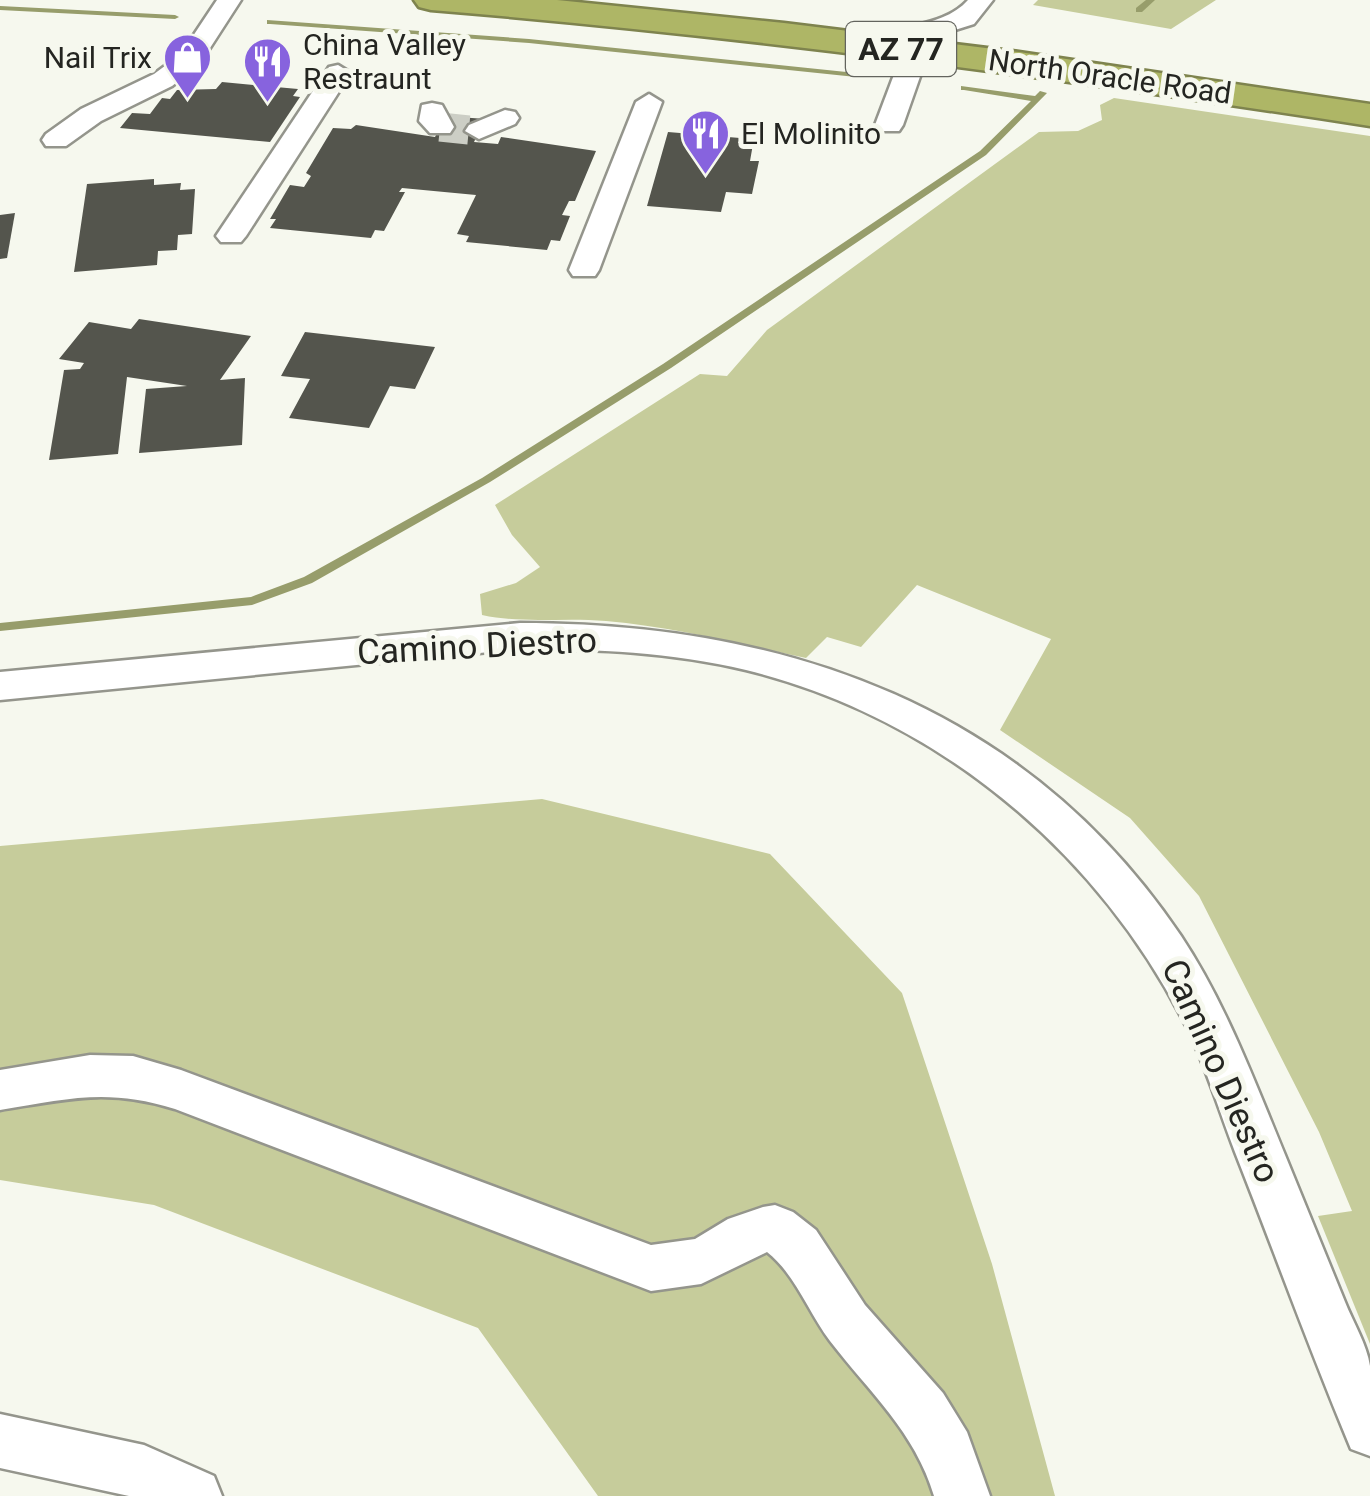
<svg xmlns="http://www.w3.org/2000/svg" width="1370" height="1496" font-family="Roboto,sans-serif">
<rect width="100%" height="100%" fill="#f6f8ee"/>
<g fill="#c6cc9b">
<path d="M1038,0H1216L1171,29L1033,5Z"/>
<path d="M1114,98L1370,136V1344L1318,1216L1352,1211L1319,1132L1199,896L1130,818L1000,730L1051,639L917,585L861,647L827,637L806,658C740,644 674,627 606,621C564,617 523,624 482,615L480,594L516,583L540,567L512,535L495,505L700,374L727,376L767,330L1039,132L1078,131L1102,120L1100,105Z"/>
<path d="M542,799L770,854L902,993L992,1264L1055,1496H598L478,1328L154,1205L0,1180V846Z"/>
</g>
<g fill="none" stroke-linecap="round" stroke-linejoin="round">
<g fill="#979d6b" fill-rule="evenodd">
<path d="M1146,0H1155L1142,12H1136V8Z"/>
<path d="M0,6L175,15L179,17L175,19L0,10Z"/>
<path d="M267,20L529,39L856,73L860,75L856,77L529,43L270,24H267Z"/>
<path d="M961,86L1035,96L1040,91L1047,93L986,155L671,368L490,482L312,583L252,605L0,631V623L251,597L304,577L482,478L663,364L980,151L1031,101L964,90H961Z"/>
</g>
</g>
<g fill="#54554d">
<path d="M222,82L298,89L293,96L300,97L270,142L120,128L132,113L150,114L162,98L170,99L177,90L216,89Z"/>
<path d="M446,116L485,119L474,142L498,144L501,137L596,151L575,201H569L562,215L570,216L560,241L551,240L547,250L466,242L469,236L457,234L476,195L402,188L399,192H405L384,231L375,230L371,238L270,228L276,219H270L290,185L304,187L311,176L306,173L333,128L351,129L356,125L435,137Z"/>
<path d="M668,132L740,138L738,143L753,144L750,161H759L752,194L726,192L721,212L647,206Z"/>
<path d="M154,179V185L181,183L180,190L195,189L192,234L178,235L177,250L158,251L157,265L74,272L87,184Z"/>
<path d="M15,213L7,258L0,259V215Z"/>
<path d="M139,319L251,336L220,380L245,378L242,445L139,453L146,389L187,386L127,377L118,454L49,460L64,370L80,369L84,363L59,359L89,322L131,329Z"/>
<path d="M305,332L435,347L415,389L390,386L369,428L289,418L310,379L281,376Z"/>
</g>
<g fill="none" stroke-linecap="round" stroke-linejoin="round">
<path stroke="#cccec5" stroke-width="29" stroke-dasharray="29 14" stroke-linecap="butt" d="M440,127L479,131"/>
<defs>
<g id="minor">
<path d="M217,0H241L199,65L172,86L101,121L66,146H46L42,140L46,134L81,109L154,74L181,54Z"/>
<path d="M968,0H993L974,24L939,35L839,49L826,41L839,33C878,28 941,31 968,0Z"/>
<path d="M916,43L929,51L903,125L899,131H879L875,125L903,51Z"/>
<path d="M338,65L351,73L246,236L241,242H221L216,236L329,67Z"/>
<path d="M649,94L662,102L599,270L595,276H573L569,270L636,102Z"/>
<path d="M432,103L442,105L454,127L450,133H430L419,121L422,105Z"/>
<path d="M505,110L515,112L519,118L515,124L479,139L465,131L469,125Z"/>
<path d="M520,623C787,623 1027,707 1181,936C1226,1004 1254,1080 1285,1155C1305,1204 1325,1253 1345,1302C1353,1322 1367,1345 1370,1366C1370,1394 1370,1427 1370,1456L1351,1449C1310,1351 1274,1251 1235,1152C1220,1113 1207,1070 1189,1032C1101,854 940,718 746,670C671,652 596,649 520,649L0,700V672Z"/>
<path d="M90,1055L133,1056L181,1070L651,1245L695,1239L728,1219L763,1207L775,1205L793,1212L816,1230L865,1305L943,1393L967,1432L990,1496H934C915,1432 870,1393 830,1341C808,1312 796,1275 767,1252L701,1284L651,1291L175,1109C107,1088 68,1099 0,1110V1070Z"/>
<path d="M0,1414L144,1445L214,1476L222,1496H129L0,1468Z"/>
</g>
<path id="highway" d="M414,0H557L784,23L1019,52L1370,104V126C1058,78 746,36 431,10L419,7Z"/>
</defs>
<use href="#minor" stroke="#94958c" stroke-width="5"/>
<use href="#highway" stroke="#7e834e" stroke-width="5"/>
<use href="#minor" fill="#fff" fill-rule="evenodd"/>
<use href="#highway" fill="#aeb666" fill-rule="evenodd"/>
</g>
<defs>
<symbol id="shop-pin" viewBox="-11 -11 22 30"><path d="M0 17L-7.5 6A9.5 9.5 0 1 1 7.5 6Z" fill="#8763de" stroke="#f6f8ee"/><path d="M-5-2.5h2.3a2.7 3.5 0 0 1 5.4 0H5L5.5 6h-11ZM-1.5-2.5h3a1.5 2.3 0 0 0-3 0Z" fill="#fff"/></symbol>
<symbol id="restaurant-pin" viewBox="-11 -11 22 30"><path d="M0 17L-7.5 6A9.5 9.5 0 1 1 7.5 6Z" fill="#8763de" stroke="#f6f8ee"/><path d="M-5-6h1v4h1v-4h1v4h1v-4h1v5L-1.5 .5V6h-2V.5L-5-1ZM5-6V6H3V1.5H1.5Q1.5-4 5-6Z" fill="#fff"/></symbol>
</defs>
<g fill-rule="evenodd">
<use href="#shop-pin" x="160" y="30" width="55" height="75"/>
<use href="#restaurant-pin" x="240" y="34" width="55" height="75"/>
<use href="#restaurant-pin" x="678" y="106" width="55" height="75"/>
</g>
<g text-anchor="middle" stroke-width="10" stroke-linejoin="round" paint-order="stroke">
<g font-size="30" fill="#242521" stroke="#f6f8ee" text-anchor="start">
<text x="303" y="55">China Valley<tspan x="303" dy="34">Restraunt</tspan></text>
<text x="152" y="68" text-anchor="end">Nail Trix</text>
<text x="741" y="144">El Molinito</text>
</g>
<g font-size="30" fill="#242521" stroke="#f6f8ee">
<text transform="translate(1110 77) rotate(8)" y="10">North Oracle Road</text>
</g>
<rect fill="#f6f8ee" stroke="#63645e" stroke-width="2.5" x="846" y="22" width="110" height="54" rx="8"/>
<g font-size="32" font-weight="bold" fill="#242521">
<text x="901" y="60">AZ 77</text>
</g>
<g font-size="35" fill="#242521" stroke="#f6f8ee">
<text transform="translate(477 646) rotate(-3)" y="12">Camino Diestro</text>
<text transform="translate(1221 1071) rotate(66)" y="12">Camino Diestro</text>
</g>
</g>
</svg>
